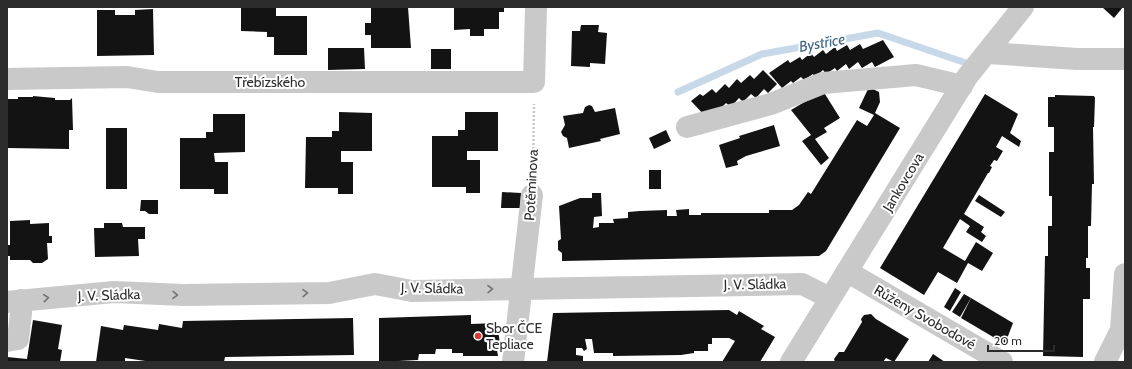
<svg xmlns="http://www.w3.org/2000/svg" width="1132" height="369" font-family="Cabin,sans-serif">
<rect width="100%" height="100%" fill="#fff"/>
<g fill="none" stroke-linecap="round" stroke-linejoin="round">
<path stroke="#c7d9e8" stroke-width="7" d="M678,92L762,54L878,33L969,64"/>
</g>
<g fill="#131313">
<path d="M241,7H276V16H307V55H274V37H267V32L241,31Z"/>
<path d="M371,7H408L411,48H371V35H365V23H371Z"/>
<path d="M454,7H504V12H499V29H484V36H470V29L454,30Z"/>
<path d="M1102,7H1123L1114,18Z"/>
<path d="M153,9L154,55L97,56V10H115V15H135V10Z"/>
<path d="M581,25H599L598,32L607,33L605,64L590,63V67L571,66L572,31H580Z"/>
<path d="M883,40L894,57L875,67L872,62L862,68L858,62L849,69L846,64L837,71L835,68L826,74L823,70L815,77L813,74L804,80L801,77L793,83L791,81L782,88L769,73L788,60L790,63L800,57L802,60L811,53L814,57L823,50L826,54L835,47L837,51L847,45L850,50L860,44L863,49Z"/>
<path d="M328,48H364L365,69L328,70Z"/>
<rect x="431" y="49" width="20" height="20"/>
<path d="M763,70L777,84L768,93L764,89L756,98L751,94L743,102L739,98L731,107L726,103L718,111L706,117L691,101L700,94L703,96L712,89L716,93L725,84L729,88L737,79L741,83L750,75L754,79Z"/>
<path d="M869,87L879,92L880,102L875,113L900,128L826,251L819,256L562,261V253L558,250V241L561,239L559,206L580,198H592V193H601L602,216L594,217L593,228L599,227V223H614L613,219L628,218V212L640,211L667,210V216H677L676,210L689,209V215H701V213H769V210H792L799,205L808,192L811,194L857,120L867,126L874,115L859,108Z"/>
<path d="M823,91L840,118L824,128L827,132L815,139L829,158L821,165L802,141L811,135L791,110Z"/>
<path d="M985,94L1018,114L1010,133L1021,141L1019,147L1002,136L996,147L1003,151L997,161L994,160L990,166L992,167L989,173H988L964,214L984,227L981,232L986,236L982,242L966,232L970,226L960,219L943,248L965,261L976,242L993,253L982,271L968,263L957,283L938,272L924,295L880,268Z"/>
<path d="M1055,95L1094,96L1095,98L1094,127H1093L1094,184H1092L1091,226H1088V258H1086V268H1090V299H1083V357L1043,356L1045,256H1048V226H1052V196H1049V152H1054V127H1048V97H1055Z"/>
<path d="M33,96L55,98V100H70L72,98L73,130H69V149L7,148V99H18V97H33Z"/>
<path d="M589,105L592,106L595,112L615,108L620,134L600,139L601,141L569,148L567,138L563,136L561,132L565,125L563,116L583,113L585,107Z"/>
<path d="M339,112L372,113V151H341V162H353V194H338V188H305L306,137H332V131H339Z"/>
<path d="M465,112H498V151H467V160H480V193H466V187H432V136H458V130H465Z"/>
<path d="M213,114H245V152L214,153L215,162H228V194H214V189H180V138H206V132H213Z"/>
<path d="M774,125L780,146L746,156L737,161L738,165L726,168L719,145L740,138L739,136Z"/>
<rect x="106" y="128" width="21" height="61"/>
<path d="M666,130L671,141L654,149L649,138Z"/>
<rect x="649" y="170" width="12" height="19"/>
<path d="M502,192L521,193L520,208H501Z"/>
<path d="M979,195L1005,212L1001,217L975,201Z"/>
<path d="M141,200H158V214H149L145,211H140Z"/>
<path d="M30,220V224L49,223V236H52V243H47L48,259L42,263H33L30,260H10V256H7V245H10V221Z"/>
<path d="M104,223H122L123,227H145V239H138L139,256L95,257L94,228H104Z"/>
<path d="M955,288L961,292L950,311L944,307Z"/>
<path d="M964,294L971,298L960,317L952,312Z"/>
<path d="M971,298L1013,323L1005,344L961,318Z"/>
<path d="M729,310L737,315L739,311L764,326L761,329L775,337L760,362H722L735,341L729,338H712V344H708V351H694V353L681,355L613,356V353H594L592,339H585L587,349L584,351L582,348H576V355L583,356V362H547L553,313Z"/>
<path d="M871,314L876,319L909,339L894,362L886,358L883,362H835L834,359L839,352H844L862,322L861,319L864,315Z"/>
<path d="M471,315V324L497,323L500,344L497,350L498,356H463V353H452V349H436L435,354H419L418,360L379,362V318Z"/>
<path d="M353,318L354,355L225,357L224,362H152L125,358V362H96L101,326L123,330L124,325L158,330L159,324L182,328L183,321Z"/>
<path d="M33,320L62,325L58,349L62,350L60,362H7V357L27,359Z"/>
<path d="M933,354L945,362H928Z"/>
</g>
<g fill="none" stroke-linecap="round" stroke-linejoin="round">
<path stroke="#c9c9c9" stroke-width="2.5" stroke-dasharray="2 2" stroke-linecap="butt" d="M533,173L534,104"/>
<g stroke="#c9c9c9" stroke-width="22">
<path d="M988,53L1077,59H1125"/>
<path d="M7,79L127,77L158,82H534L536,7"/>
<path d="M687,127L771,104L823,83L916,75L962,86"/>
<path d="M848,272L1002,362"/>
<path d="M7,302L114,292L184,295L329,293L375,284L412,291L802,284L830,298"/>
<path d="M7,341L18,339L21,313V300"/>
<path d="M513,362L532,195"/>
<path d="M791,362L967,77L1023,7"/>
<path d="M1105,362L1121,330L1125,274"/>
</g>
</g>
<defs><path id="oneway-chevron" d="M-2-3.5L2.5 0L-2 3.5" fill="none" stroke-width="1.6" stroke-linecap="round" stroke-linejoin="round"/></defs>
<g stroke="#737373">
<use href="#oneway-chevron" transform="translate(490 289) rotate(-1)"/>
<use href="#oneway-chevron" transform="translate(305 293) rotate(-1)"/>
<use href="#oneway-chevron" transform="translate(175 295) rotate(2)"/>
<use href="#oneway-chevron" transform="translate(46 298) rotate(-5)"/>
</g>
<circle fill="#d8393b" stroke="#fff" stroke-width="1.5" cx="478" cy="336" r="4"/>
<g text-anchor="middle" stroke-width="4" stroke-linejoin="round" paint-order="stroke">
<g font-size="14" fill="#2c2c2c" stroke="#fff">
<text x="270" y="87">Třebízského</text>
<text transform="translate(903 182) rotate(-59)" y="5">Jankovcova</text>
<text transform="translate(531 185) rotate(-87)" y="5">Potěminova</text>
<text transform="translate(755 284) rotate(-1)" y="5">J. V. Sládka</text>
<text transform="translate(432 288) rotate(1)" y="5">J. V. Sládka</text>
<text transform="translate(109 295) rotate(-2)" y="5">J. V. Sládka</text>
<text transform="translate(925 317) rotate(30)" y="5">Růženy Svobodové</text>
</g>
<g font-size="14" fill="#2c2c2c" stroke="#fff" text-anchor="start">
<text x="486" y="333">Sbor ČCE<tspan x="486" dy="16">Tepliace</tspan></text>
</g>
<g font-size="15" font-style="italic" fill="#416788" stroke="#fff">
<text transform="translate(822 43) rotate(-10)" y="5">Bystřice</text>
</g>
</g>
<rect width="1132" height="369" fill="none" stroke="#2c2c2c" stroke-width="16"/>
<path d="M988 345v6h66v-6" fill="none" stroke="#2c2c2c" stroke-width="2"/>
<text x="994" y="345" font-size="12" fill="#2c2c2c" stroke="#ffffff" stroke-width="3" paint-order="stroke">20 m</text>
</svg>
